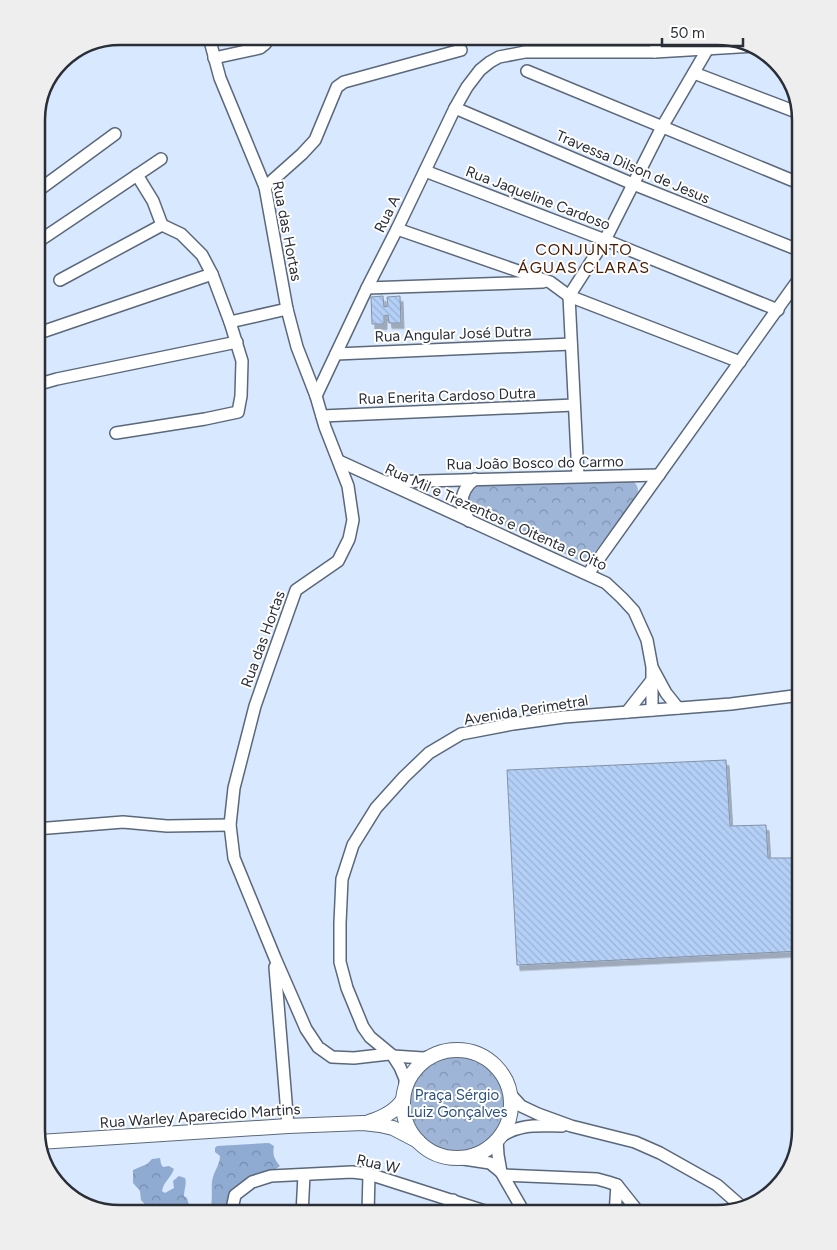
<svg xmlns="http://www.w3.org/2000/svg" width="837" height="1250" font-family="Figtree,sans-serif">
<defs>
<pattern id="forest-crowns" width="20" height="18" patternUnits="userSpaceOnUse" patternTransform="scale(1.25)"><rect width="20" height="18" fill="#90abd1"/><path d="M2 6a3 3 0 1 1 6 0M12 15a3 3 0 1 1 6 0" fill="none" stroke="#768caa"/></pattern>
<pattern id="park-crowns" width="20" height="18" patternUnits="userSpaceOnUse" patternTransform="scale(1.25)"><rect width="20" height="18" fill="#9eb5d7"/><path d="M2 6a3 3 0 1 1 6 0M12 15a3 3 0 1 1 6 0" fill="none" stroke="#8194af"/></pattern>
<pattern id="building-back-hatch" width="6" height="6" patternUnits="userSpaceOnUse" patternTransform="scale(1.25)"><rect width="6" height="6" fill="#b4d0f7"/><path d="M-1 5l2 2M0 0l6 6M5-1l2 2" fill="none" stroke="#9bb3d4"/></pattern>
<filter id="shadow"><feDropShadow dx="3" dy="5.5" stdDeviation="0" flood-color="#0004"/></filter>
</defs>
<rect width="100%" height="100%" fill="#d8e8fe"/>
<g fill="url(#forest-crowns)">
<path d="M269,1143L274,1146C272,1155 275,1160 280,1166L273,1171L252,1179L229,1214H207C214,1206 211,1192 212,1182C213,1172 220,1165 220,1156L215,1152V1148L217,1146Z"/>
<path d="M160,1158L161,1164L163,1167L169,1166L174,1169C171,1178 164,1181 162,1191L165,1193L174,1188L173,1181L179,1176L185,1178C187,1184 184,1189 184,1196L187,1198L190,1208L187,1214H150L151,1211L141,1200L140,1191L133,1183V1170L147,1164L152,1159Z"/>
</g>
<g fill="url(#park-crowns)">
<path d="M633,481C638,485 639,490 637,496L591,557L585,560H578L472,510C465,499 469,489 481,485Z"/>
<circle cx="457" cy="1104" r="49"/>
</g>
<g fill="url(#building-back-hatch)" stroke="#8492a6" filter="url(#shadow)">
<path d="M383,296L384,307L388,306L387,297L400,296L401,323H389L388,315L384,316V324H372L371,297Z"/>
<path d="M726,760L730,826L766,825L768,858H793L795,892L801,891V951L517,965L507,770Z"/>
</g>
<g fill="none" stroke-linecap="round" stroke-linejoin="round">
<defs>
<g id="minor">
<path d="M210,41L220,78L265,187L287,309L297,347L316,396L325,427L348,486L353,520L349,539L338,561L296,590L270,663L255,706L234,788L230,825L234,858L275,958L306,1029L318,1047L332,1057L354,1058L389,1054"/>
<path d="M655,52L657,37"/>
<path d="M214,58L260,48L265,44L267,41"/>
<path d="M527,71L801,184"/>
<path d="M694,73L799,113"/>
<path d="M455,108L633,184L801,251"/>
<path d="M425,171L605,240L778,310"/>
<path d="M137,175L153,201L162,225"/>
<path d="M265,187L302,154L315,140L337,87L344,82L461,50"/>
<path d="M36,192L115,134"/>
<path d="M397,229L550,282L569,296L740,362"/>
<path d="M36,243L161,159"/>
<path d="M60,280L162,225"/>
<path d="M367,288L543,282"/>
<path d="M230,322L287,309"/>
<path d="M36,334L212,274"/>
<path d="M336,354L571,344"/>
<path d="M36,385L57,379L237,342"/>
<path d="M316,396L367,288L397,229L455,108L467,87L480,70L490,62L499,57L525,52H655L755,46"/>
<path d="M322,416L574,405"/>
<path d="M116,433L205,419L238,412L241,396L242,361L230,322L212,274L202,255L181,234L162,225"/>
<path d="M339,461L606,583L622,598L634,611L647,640L652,667V710"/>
<path d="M578,476L569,296L605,240L662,127L707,50"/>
<path d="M386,482L659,475"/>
<path d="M469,521C467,516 463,510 462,505C461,494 467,485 475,479"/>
<path d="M588,574L801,276"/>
<path d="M653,669L666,693L678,708"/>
<path d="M627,712L652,680"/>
<path d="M36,829L123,822L167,826L230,825"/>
<path d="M275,967L288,1126"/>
<path d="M393,1056L423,1058L436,1055"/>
<path d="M405,1090V1079L400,1067L393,1056L370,1037L363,1027L347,988L340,962V923L342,879L353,845L376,808L404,777L429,753L461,734L513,724L564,717L731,704L801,695"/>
<path d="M511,1095L521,1106L538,1114L571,1126L635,1142L660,1153L717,1185L742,1207"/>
<path d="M500,1137C521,1123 538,1126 562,1126"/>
<path d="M497,1140L498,1155L501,1172L525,1214"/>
<path d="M457,1158L490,1163L501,1172"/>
<path d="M504,1175L597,1179L608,1182L617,1185L640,1214"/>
<path d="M231,1214L235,1195L252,1182L271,1176L352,1172L369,1174L494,1214"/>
<path d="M302,1214L304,1175"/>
<path d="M368,1214L369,1174"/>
<path d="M452,1214L453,1200"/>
<path d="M615,1214L617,1185"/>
</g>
<g id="tertiary">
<circle cx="457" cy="1104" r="54"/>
<path d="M369,1122C382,1118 395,1112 403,1100"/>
<path d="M39,1142L288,1126L363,1123L380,1125L393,1128L418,1141"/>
</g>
</defs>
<use href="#minor" stroke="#5b687b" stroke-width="14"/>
<use href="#tertiary" stroke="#5b687b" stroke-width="16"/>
<use href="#minor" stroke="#fff" stroke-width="11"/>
<use href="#tertiary" stroke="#fff" stroke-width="14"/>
</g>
<g text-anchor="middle" stroke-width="4" stroke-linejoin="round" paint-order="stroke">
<g font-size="15" fill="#292e37" stroke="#fff">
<text transform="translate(633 167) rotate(23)" y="5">Travessa Dilson de Jesus</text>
<text transform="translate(538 198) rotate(21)" y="5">Rua Jaqueline Cardoso</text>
<text transform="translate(387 214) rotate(-64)" y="5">Rua A</text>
<text transform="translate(287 231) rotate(79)" y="5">Rua das Hortas</text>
<text transform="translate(453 334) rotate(-2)" y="5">Rua Angular José Dutra</text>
<text transform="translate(447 396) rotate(-2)" y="5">Rua Enerita Cardoso Dutra</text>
<text transform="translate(535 463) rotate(-1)" y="5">Rua João Bosco do Carmo</text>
<text transform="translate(496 517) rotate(24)" y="5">Rua Mil e Trezentos e Oitenta e Oito</text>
<text transform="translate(263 639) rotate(-70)" y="5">Rua das Hortas</text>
<text transform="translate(526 710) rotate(-9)" y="5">Avenida Perimetral</text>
<text transform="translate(200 1116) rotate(-4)" y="5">Rua Warley Aparecido Martins</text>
<text transform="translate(378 1164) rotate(12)" y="5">Rua W</text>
</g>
<g font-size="15" fill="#2c5082" stroke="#fff">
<text x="457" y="1100">Praça Sérgio<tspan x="457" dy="17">Luiz Gonçalves</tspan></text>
</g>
<g font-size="16" letter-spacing="1" fill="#491b00" stroke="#fff">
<text x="584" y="255">CONJUNTO<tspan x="584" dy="18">ÁGUAS CLARAS</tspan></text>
</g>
</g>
<path d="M0 0H837V1250H0ZM120 45H717A75 75 0 0 1 792 120V1130A75 75 0 0 1 717 1205H120A75 75 0 0 1 45 1130V120A75 75 0 0 1 120 45Z" fill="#eeeeef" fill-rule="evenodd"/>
<path fill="none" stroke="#292e37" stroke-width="2.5" d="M120 45H717A75 75 0 0 1 792 120V1130A75 75 0 0 1 717 1205H120A75 75 0 0 1 45 1130V120A75 75 0 0 1 120 45Z"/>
<path d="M662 38v8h81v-8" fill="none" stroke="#292e37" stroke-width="2.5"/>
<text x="670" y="38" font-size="15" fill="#292e37" stroke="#ffffff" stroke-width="4" paint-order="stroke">50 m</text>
</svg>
